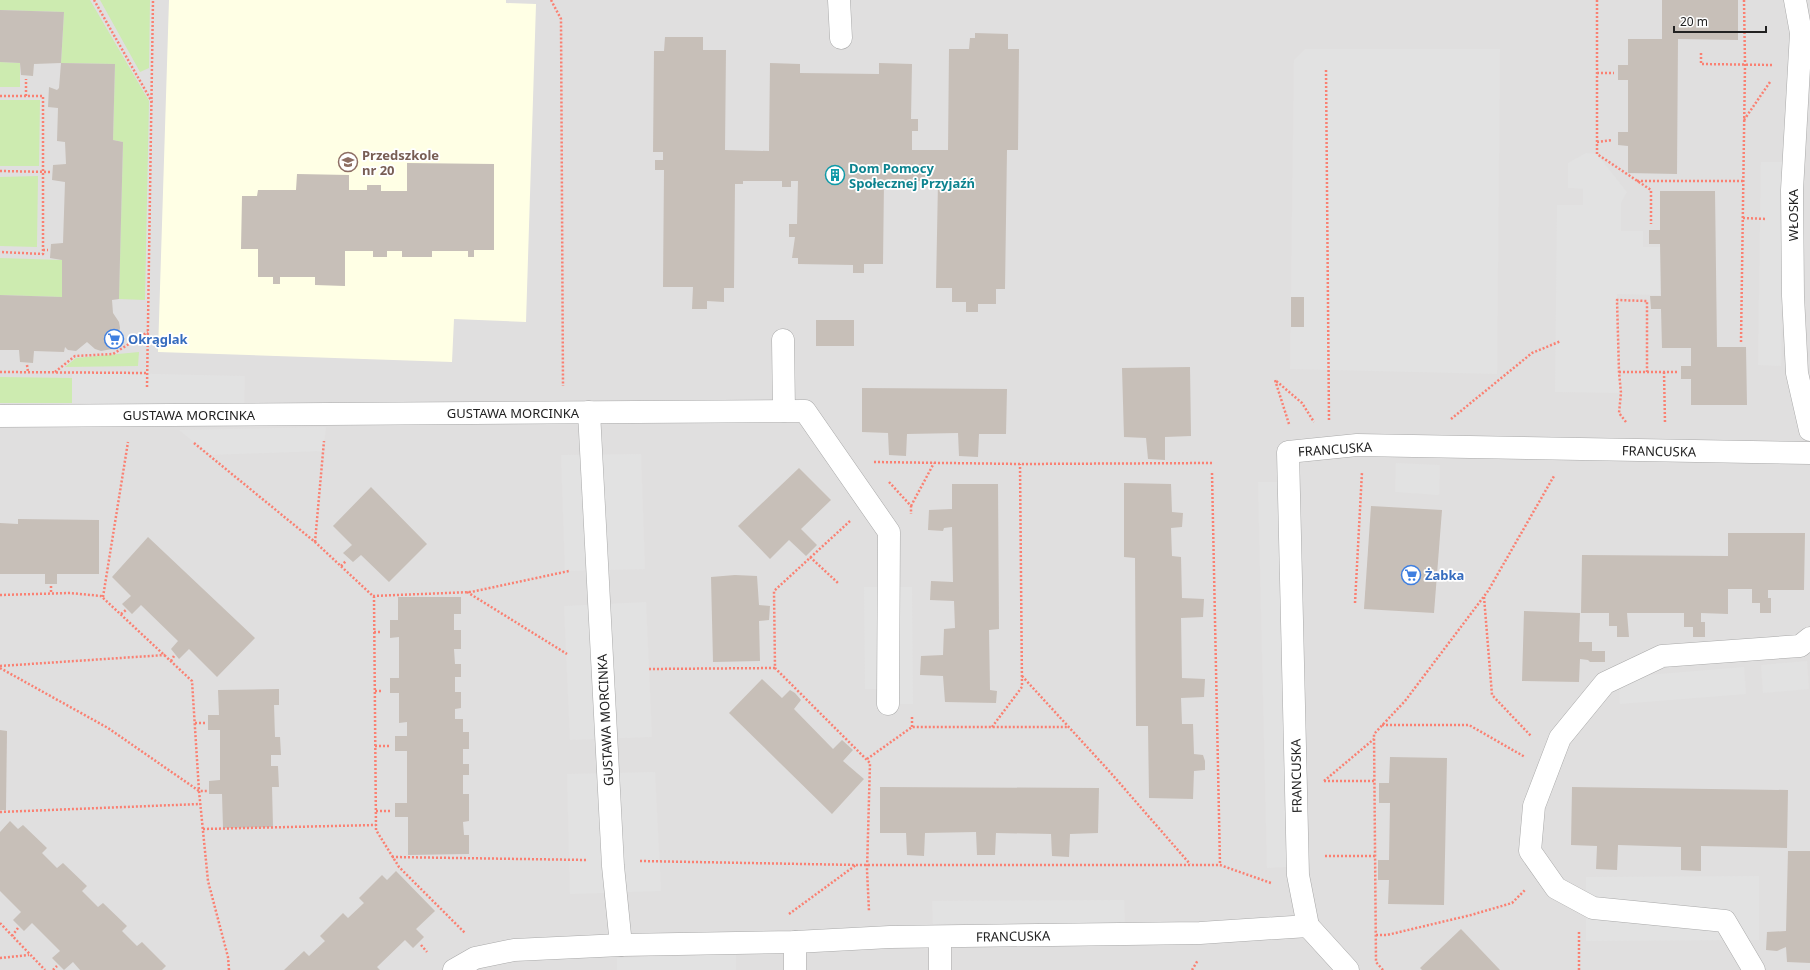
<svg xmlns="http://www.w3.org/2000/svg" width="1810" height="970" font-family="'Noto Sans',sans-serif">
<rect width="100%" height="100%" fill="#f2efe9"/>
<rect fill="#e0dfdf" x="0" y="0" width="1810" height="970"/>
<path fill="#ffffe5" d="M169,0H506V3L536,4L526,322L454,319L452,362L158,352Z"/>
<g fill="#cdebb0">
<path d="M0,0H90L149,101L145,300L119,299L123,142L113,140L115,64L61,63L64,12L0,10Z"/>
<path d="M100,0H150L149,68L140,72Z"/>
<path d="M0,62L20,63V87H0Z"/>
<path d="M0,100H40L39,166H0Z"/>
<path d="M38,176L37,247L0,246V177Z"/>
<path d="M0,258L62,260V297L0,295Z"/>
<path d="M139,352L138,366L65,367L76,358Z"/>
<path d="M0,377L72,378V403H0Z"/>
</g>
<g fill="#e2e2e2">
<path d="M1305,49H1500L1497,374L1290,369L1294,60Z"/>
<path d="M1586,153L1597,154L1627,192L1621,203V231H1643V247H1661L1660,295L1617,294L1619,372L1621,393L1555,392L1557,205H1583V189L1568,188V163Z"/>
<path d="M1761,162H1784L1781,366L1758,365Z"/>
<path d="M72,372L245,376L244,406L72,403Z"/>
<path d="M326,427L323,451L210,455L179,430Z"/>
<path d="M641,454L645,569L565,571L561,455Z"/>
<path d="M1396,463L1440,465L1439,495L1395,492Z"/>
<path d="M1258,482H1281L1290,867L1267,868Z"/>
<path d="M864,587H912L913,704H888V689H865Z"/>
<path d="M646,602L652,737L570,740L564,606Z"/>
<path d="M1807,661L1809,689L1763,693L1761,665Z"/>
<path d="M1744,667L1746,694L1620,704L1619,679L1647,675Z"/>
<path d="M655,772L661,891L570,894L567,774Z"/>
<path d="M1759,876V940L1586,941V877Z"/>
<path d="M1124,900L1125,923L933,924L932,901Z"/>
<path d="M736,954V970H617V958Z"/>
</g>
<g fill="#c7bfb8">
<path d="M1662,0H1738V40L1678,39L1677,174L1628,173V146L1618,145V132H1628V80H1618V65H1628V39H1662Z"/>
<path d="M0,10L64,12L61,63L34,64L33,76L21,75L20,63L0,62Z"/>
<path d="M975,33L1008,34V49H1019L1018,150H1007L1005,289H996V304H978V312H966V302H952V288H936L938,181H884L883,264H864V273H853V265L798,264V258H792L795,237H789V224H797L798,181H791V187H782V181H743V184H735L734,288H724V302L707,301V309H692L693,287H663L664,170H655V160H663V152H653L654,51H664L665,37H703V50H726L725,150L769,151L770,63L800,64V73L879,74V63L912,64L911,119H918V131H912V150H948L949,49H969L970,38H975Z"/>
<path d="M61,63L115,64L113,140L123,142L119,299L112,300L113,313L119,322L120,328L118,338L112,349L101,351L95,349L87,342L76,351L68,350L65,347L64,352L34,351L33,363L20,362L19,350H0V295L62,297V260L50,258L51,244L63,243L65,182L52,180L53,165L66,164L65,142L57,141L58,108L48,107L49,87L57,90L59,88Z"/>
<path d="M407,163L494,164V250H474V257H468V251H432V257H402V251H387V257H373V251H345V286L315,285V277H280V284H273V277H258V249H241L242,196H257L258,190H296L297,174L349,175V190H367V185H381V191H407Z"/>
<path d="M1660,191H1715L1717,347H1746L1747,405H1691V379H1681V366H1691V348H1662L1661,309H1651L1650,296H1661L1660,244H1649V230H1660Z"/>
<rect x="1291" y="297" width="13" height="30"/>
<rect x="816" y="320" width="38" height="26"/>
<path d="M1190,367L1191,436L1165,437V460L1148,459L1146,438L1124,437L1122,368Z"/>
<path d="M862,388L1007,389L1006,434H979L978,457L959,456L958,433L907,434L906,456L889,455L888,433L862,432Z"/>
<path d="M799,468L831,500L801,529L817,545L806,556L789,540L770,559L738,526Z"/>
<path d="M1124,483L1171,484L1172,512L1183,513L1182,527L1171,528L1172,556L1181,557L1182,598L1204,599L1203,617L1181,618L1182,678L1205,679L1204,697L1181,698L1182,724H1193L1194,754L1203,755L1205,761V770L1194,771L1193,799L1149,798L1148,726H1136L1135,558L1124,557Z"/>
<path d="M952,484H998L999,629L989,630L990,690L997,691L996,703L945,702L943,676L920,675L921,656L943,655L944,629L955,628L954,601L930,600L931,581L953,582L952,527L944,528L943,531L928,530L929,510L952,509Z"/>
<path d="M371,487L427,544L389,582L361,555L353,562L343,553L352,545L333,526Z"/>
<path d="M1371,506L1442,510L1434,613L1364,609Z"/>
<path d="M18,519L99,520V574H57V584H45V574H0V523L18,524Z"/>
<path d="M1728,533H1805L1804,590H1768V598H1771V613H1760V603H1752V589H1728V614L1701,613V622H1705V637H1693V627H1684V613H1627L1629,637H1617V626H1609V613H1581L1582,555L1728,556Z"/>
<path d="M148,537L255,638L217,677L189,649L179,659L171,649L178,641L141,605L132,614L122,604L131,596L112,577Z"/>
<path d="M735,575L757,576L759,605L770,606L769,620L759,621L760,661L713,662L711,577Z"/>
<path d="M398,597H461V614H454V630H461V649H454L455,664H461V677H455V692H461V708L455,709V719H463V732H469V749H463V764H469V775H463V794H469V821L463,822L464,835H469V854L408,855V817H395V803H407V751H395V736H407V722L399,723V693H390V678H399V637L390,638V620H398Z"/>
<path d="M1524,611L1580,613L1579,642H1592V651H1605V662H1590L1588,660L1580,659L1579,682L1522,681Z"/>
<path d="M762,679L782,698L790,690L795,693L801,700L794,709L833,749L842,740L853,750L843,761L864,779L832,814L729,713Z"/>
<path d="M279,689V705H274L275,737H280L281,755H271V766H278L279,787H272L273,827L223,828L222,794H209V781L220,780V730H208V715H219L218,690Z"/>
<path d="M0,730L7,731L6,810H0Z"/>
<path d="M1390,757L1447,758L1444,905L1388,904L1389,880H1378V860H1389L1390,803H1379V783H1389Z"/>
<path d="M880,787L1099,788L1098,833L1070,834L1069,857L1052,856L1051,834L996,833L995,855H977L976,832L925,833L924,856L907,855L906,833H880Z"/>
<path d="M1572,787L1788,790L1787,848L1701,846V871L1681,870V847L1618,845L1617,870L1596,869L1597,846L1571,845Z"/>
<path d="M10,821L18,829L23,825L47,848L42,853L57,868L63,863L87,886L82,891L98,907L103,903L127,926L122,931L137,946L142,942L166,966L162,970H80L73,962L64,970L52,958L60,951L32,923L24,931L13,920L21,912L0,891V832Z"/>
<path d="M1788,851H1810V963L1787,962L1786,947L1777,951L1766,950L1767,932L1786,931Z"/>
<path d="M396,871L435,911L416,929L424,937L413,948L405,940L377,967L380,970H284L304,951L309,956L325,941L320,936L343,913L348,918L364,903L359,898L382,875L387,880Z"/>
<path d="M1461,929L1500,970H1422L1420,968Z"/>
</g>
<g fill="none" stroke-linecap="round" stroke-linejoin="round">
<defs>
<g id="minor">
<path d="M839,0L841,38"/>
<path d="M1795,0L1801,33L1792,190L1793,296L1797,373L1810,430"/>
<path d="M783,340L784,411"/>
<path d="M589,412L613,866L621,945"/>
<path d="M0,416L805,411L889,532L888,704"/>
<path d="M795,942V970"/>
<path d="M454,970L475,958L514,950L621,945L795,942L890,937L1200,933L1308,926"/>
<path d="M940,970V937"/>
<path d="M1348,970L1308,926L1298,875L1288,452L1357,445L1810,453"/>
<path d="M1754,970L1725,921L1593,908L1556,888L1530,851L1534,806L1560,738L1605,683L1662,656L1800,646L1810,638"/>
</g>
</defs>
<use href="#minor" stroke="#a9a9a9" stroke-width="23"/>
<g stroke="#fa8072" stroke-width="2.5" stroke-dasharray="2 2" stroke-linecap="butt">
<path d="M94,0L152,102"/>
<path d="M551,0L561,19L563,386"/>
<path d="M1597,0V154L1651,190V224"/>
<path d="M1701,53V64L1773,65"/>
<path d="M1326,70L1329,422"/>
<path d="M1597,73H1614"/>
<path d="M0,96H43V254L0,252"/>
<path d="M26,96V79"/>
<path d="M1744,120L1770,82"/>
<path d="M1597,142L1612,140"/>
<path d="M0,171L51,172"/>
<path d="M1637,181H1743"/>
<path d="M1743,218L1766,219"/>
<path d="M43,250H48"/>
<path d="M1741,342L1745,65L1744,0"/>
<path d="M27,365L28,372"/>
<path d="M0,372L148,373"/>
<path d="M55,372L75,356L113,354L148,332"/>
<path d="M1619,372H1678"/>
<path d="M1664,372L1665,423"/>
<path d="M147,387L153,0"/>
<path d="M1451,419L1532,353L1561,341"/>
<path d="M1626,422L1619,413L1621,393L1619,372L1617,300L1647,301V372"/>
<path d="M1289,424L1275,380L1302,403L1314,422"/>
<path d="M194,443L315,542L374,597L376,830L399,867L465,933"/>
<path d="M874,462L1020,464L1212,463"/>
<path d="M1212,473L1220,865"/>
<path d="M889,482L911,506V514"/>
<path d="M911,506L934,463"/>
<path d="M850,521L774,591L775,668L870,763L867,870L869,911"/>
<path d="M315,542L324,441"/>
<path d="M810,557L838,583"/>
<path d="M341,566L346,561"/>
<path d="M51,586V594"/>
<path d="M467,592L567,654"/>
<path d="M0,595L70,593L101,596L192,681L199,791L208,881L228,957L229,970"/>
<path d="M373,596L471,592L569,571"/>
<path d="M103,597L128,442"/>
<path d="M1484,597L1492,695L1531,736"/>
<path d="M1355,603L1362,472"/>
<path d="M121,614L126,610"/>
<path d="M374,632H381"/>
<path d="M171,661L174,656"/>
<path d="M0,666L165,655"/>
<path d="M0,668L108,728L199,791H207"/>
<path d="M649,669L775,668"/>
<path d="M1022,676L1110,772L1190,864"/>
<path d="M375,691H383"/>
<path d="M195,723H205"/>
<path d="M1382,725H1469L1525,757"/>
<path d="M912,727V717"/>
<path d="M992,727L1022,687L1020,464"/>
<path d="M375,746H389"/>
<path d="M867,759L912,727H1068"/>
<path d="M1324,781L1374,739"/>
<path d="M1324,781H1375"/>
<path d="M376,811H390"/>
<path d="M0,812L200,804"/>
<path d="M203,829L376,825"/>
<path d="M1325,856H1375"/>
<path d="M392,857L587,860"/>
<path d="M640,861L857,865H1220L1271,883"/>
<path d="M789,914L856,865"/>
<path d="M0,923L45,970"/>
<path d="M1376,935H1387L1471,915L1512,903L1525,890"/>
<path d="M12,936L18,928"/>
<path d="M421,945L427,952"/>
<path d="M0,958L29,955"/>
<path d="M53,970L57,966"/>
<path d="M1192,970L1198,960"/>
<path d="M1383,970L1376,962L1374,734L1405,701L1488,591L1554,476"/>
<path d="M1579,970V931"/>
</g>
<use href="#minor" stroke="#fff" stroke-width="22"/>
</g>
<defs>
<symbol id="school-ring" viewBox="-11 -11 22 22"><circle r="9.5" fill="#fff" stroke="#8d6e63" stroke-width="1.5"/><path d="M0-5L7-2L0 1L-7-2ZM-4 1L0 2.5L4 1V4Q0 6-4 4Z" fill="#8d6e63"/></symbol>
<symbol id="building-ring" viewBox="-11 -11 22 22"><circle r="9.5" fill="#fff" stroke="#0f9aa8" stroke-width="1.5"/><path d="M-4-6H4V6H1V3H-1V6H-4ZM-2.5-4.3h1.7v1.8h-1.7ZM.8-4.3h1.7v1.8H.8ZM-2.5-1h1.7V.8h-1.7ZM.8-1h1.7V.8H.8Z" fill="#0f9aa8"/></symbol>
<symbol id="supermarket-ring" viewBox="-11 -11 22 22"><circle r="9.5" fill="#fff" stroke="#3f7fe0" stroke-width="1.5"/><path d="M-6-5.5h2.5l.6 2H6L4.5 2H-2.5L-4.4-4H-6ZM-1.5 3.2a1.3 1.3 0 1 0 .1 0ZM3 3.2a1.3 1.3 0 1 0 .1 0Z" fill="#3f7fe0"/></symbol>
</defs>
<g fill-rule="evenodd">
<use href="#school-ring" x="337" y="151" width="22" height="22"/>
<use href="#building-ring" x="824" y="164" width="22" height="22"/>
<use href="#supermarket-ring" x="103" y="328" width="22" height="22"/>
<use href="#supermarket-ring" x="1400" y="564" width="22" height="22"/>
</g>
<g text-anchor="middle" stroke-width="3.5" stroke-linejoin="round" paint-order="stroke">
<g font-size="13" font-weight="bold" fill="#785e54" stroke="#fff" text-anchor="start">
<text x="362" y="160">Przedszkole<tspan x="362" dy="15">nr 20</tspan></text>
</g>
<g font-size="13" font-weight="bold" fill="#0d838f" stroke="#fff" text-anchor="start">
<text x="849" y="173">Dom Pomocy<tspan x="849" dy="15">Społecznej Przyjaźń</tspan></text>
</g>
<g font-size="13" fill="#222" stroke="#fff">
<text transform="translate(1793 215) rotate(-90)" y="5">WŁOSKA</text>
<text x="513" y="418">GUSTAWA MORCINKA</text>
<text x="189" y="420">GUSTAWA MORCINKA</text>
<text transform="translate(1335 449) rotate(-4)" y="5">FRANCUSKA</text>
<text transform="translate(1659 451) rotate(1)" y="5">FRANCUSKA</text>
<text transform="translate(605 720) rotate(-93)" y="5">GUSTAWA MORCINKA</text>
<text transform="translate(1296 776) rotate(-91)" y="5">FRANCUSKA</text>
<text transform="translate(1013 936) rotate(-1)" y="5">FRANCUSKA</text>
</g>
<g font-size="13" font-weight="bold" fill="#366cbe" stroke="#fff" text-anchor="start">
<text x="128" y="344">Okrąglak</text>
<text x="1425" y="580">Żabka</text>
</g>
</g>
<path d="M1674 26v6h92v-6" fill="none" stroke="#222222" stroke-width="2"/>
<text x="1680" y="26" font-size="12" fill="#222222" stroke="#ffffff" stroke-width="3" paint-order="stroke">20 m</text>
</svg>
